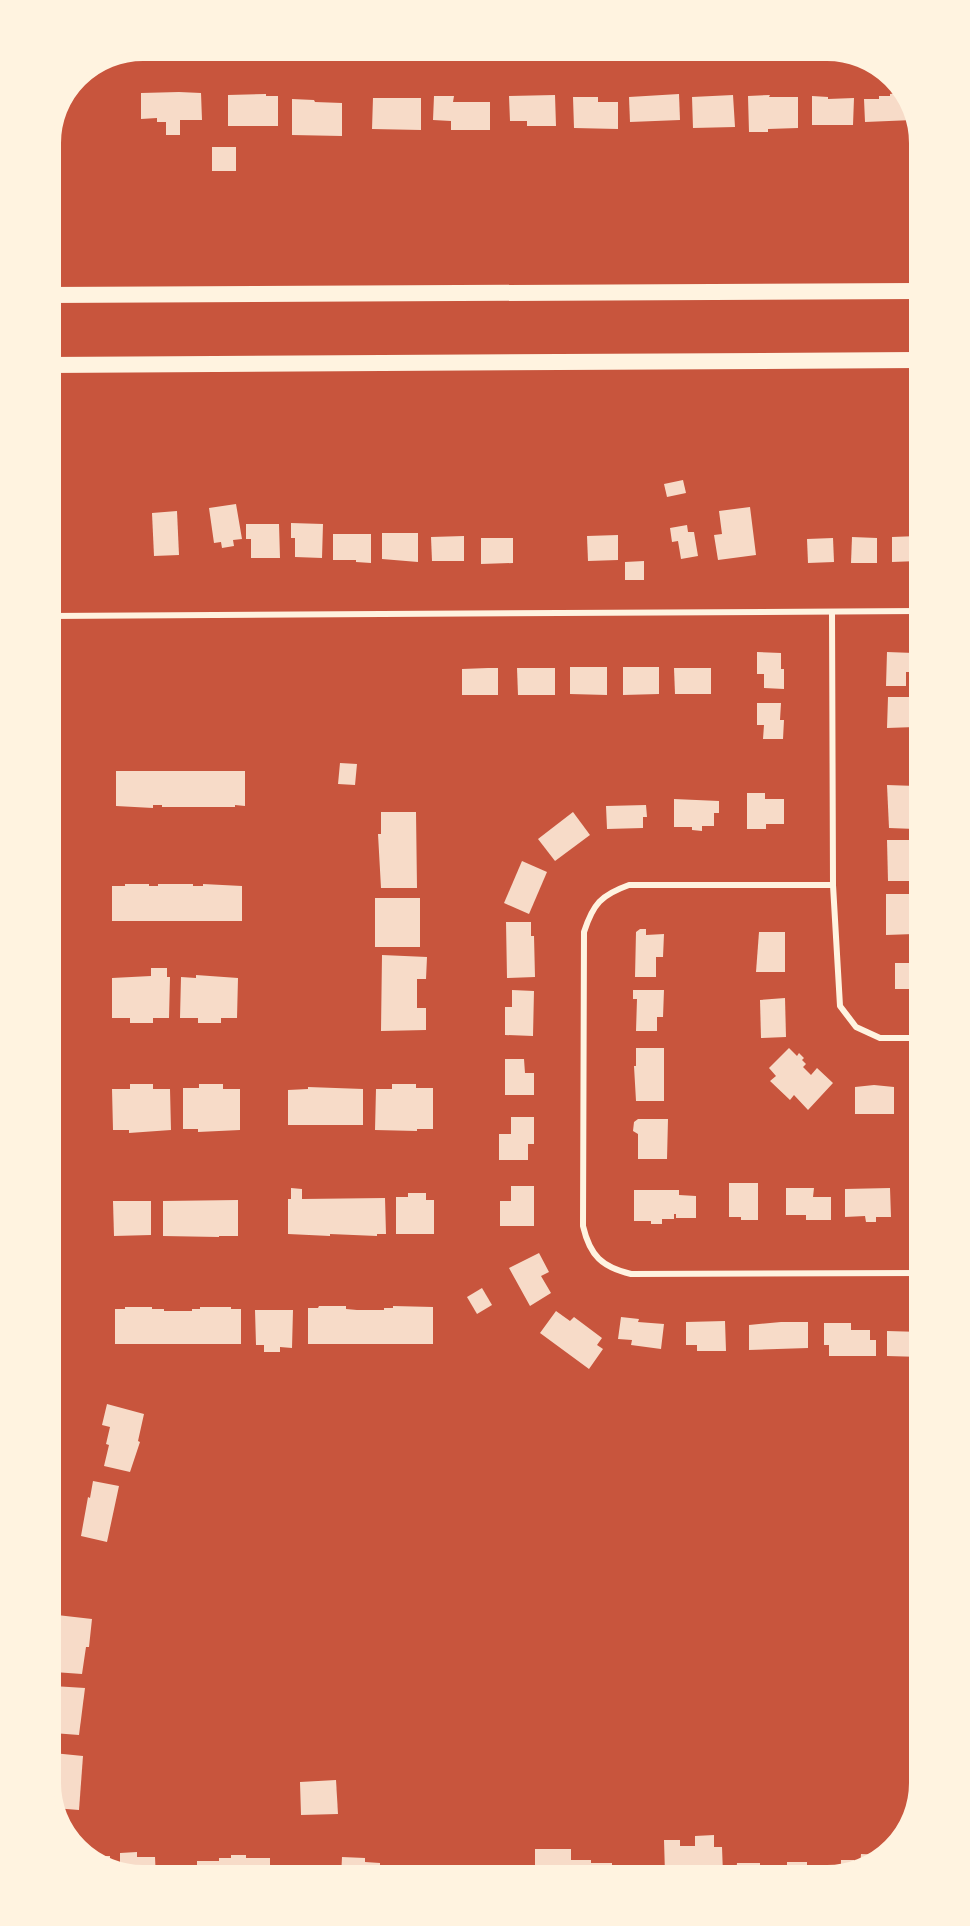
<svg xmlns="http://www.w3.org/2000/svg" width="970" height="1926" font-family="Jost,sans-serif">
<rect width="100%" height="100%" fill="#c8553d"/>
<g fill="#f7dbc8">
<path d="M179,92L201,93L202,120H180V135H166V122H157V118L141,119V93Z"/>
<path d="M898,93V96H908L912,101L913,120L865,122L864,99H879V96H890V94Z"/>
<path d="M266,94V96H278V126H228V95Z"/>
<path d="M679,94L680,120L630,122L629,97Z"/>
<path d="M555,95L556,126H527V121H510L509,96Z"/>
<path d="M733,95L735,127L693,128L692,97Z"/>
<path d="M770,95L769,97H798V128L768,129V132H749L748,96Z"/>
<path d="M434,96H454L453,102H490V130H451V121L433,120Z"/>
<path d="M812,96L828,97V99L854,98L853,125H812Z"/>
<path d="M573,97H598V102H618V129L574,128Z"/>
<path d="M373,98H421V130L372,129Z"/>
<path d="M292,99L314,100L315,102L342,103V136L292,135Z"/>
<rect x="212" y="147" width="24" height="24"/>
<path d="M683,480L686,493L667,497L664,484Z"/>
<path d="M236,504L242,539L233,540L234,546L222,548L221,542L214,543L209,508Z"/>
<path d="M750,507L756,555L718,560L714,535L722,534L719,511Z"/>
<path d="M177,511L179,555L154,556L152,513Z"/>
<path d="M291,523L323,524L322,558L295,557V538H291Z"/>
<path d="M246,524H279L280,558H251V539H246Z"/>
<path d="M687,525L688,532H694L698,556L681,559L678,541L672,542L670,528Z"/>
<path d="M382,533H418V562L382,559Z"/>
<path d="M333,534H371V563L356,562V560H333Z"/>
<path d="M618,535V560L588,561L587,536Z"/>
<path d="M464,536V561H432L431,537Z"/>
<path d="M918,536V561L892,562V537Z"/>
<path d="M852,537L877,538V563H851Z"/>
<path d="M481,538H513V563L481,564Z"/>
<path d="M833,538L834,562L808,563L807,539Z"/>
<path d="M644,561V580H625V562Z"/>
<path d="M757,652L781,653V669H784V689L764,688V674H757Z"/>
<path d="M887,652L914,653V672H906V686H886Z"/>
<path d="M570,667H607V695L570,694Z"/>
<path d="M623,667H659V694L623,695Z"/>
<path d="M488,668H498V695H462V669Z"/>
<path d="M517,668H555V695H518Z"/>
<path d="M674,668H711V694H675Z"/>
<path d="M888,697H915V702H918L919,713H915V727L887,728Z"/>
<path d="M757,703H781L780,720H784L783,739H763L764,725H757Z"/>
<path d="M340,763L357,764L355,785L338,784Z"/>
<path d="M116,771H245V806L235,805V807H162V805H153V808L116,806Z"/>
<path d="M887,785L916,786L915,829L889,828Z"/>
<path d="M747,793H765V799H784V824H766V829H747Z"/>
<path d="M674,799L719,801V813H714V826H702V831L692,830V827H674Z"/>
<path d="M646,805L647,817H643V828L607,829L606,806Z"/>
<path d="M381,812H416L417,888H381L378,834H381Z"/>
<path d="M573,812L590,835L555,861L538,839Z"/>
<path d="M887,840H914L915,881H888Z"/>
<path d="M522,861L547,872L529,914L504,903Z"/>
<path d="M125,884H149V886H158V884H193V886H203V884L242,886V921H112V886H125Z"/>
<path d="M886,894H913L914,934L886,935Z"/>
<rect x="375" y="898" width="45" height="49"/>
<path d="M506,922H531V936H534L535,977L507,978Z"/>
<path d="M640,929H646V935L664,934L663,957H656V977H635L636,932Z"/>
<path d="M759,932H785V972H756Z"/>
<path d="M382,955L427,957L426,979H417V1008H426V1030L381,1031Z"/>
<rect x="895" y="963" width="25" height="26"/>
<path d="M151,968H167V977H170L169,1018H153V1023H130V1018H112V978L151,976Z"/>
<path d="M196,975L238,978L237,1018H221V1023H198V1018H180L181,977L196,978Z"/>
<path d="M512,990L534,991L533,1036L505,1035V1007H512Z"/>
<path d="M633,990H664L663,1017H657V1031H636L637,999H633Z"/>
<path d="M785,998L786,1037L761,1038L760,1000Z"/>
<path d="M636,1048H664V1101H636L634,1066H636Z"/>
<path d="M789,1048L797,1056L799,1053L804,1058L802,1060L806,1064L803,1067L811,1075L817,1068L833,1083L808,1110L794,1095L790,1100L770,1081L776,1076L769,1068Z"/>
<path d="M505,1059H524L525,1073H534V1095H505Z"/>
<path d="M130,1084H153V1089H170L171,1130L129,1133V1130H113L112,1089H130Z"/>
<path d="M199,1084H223V1089H240V1130L198,1132V1129H183V1088H199Z"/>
<path d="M392,1084H416V1088H433V1129H417V1131L375,1130L376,1089H392Z"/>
<path d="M874,1085L894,1087V1114H855V1087Z"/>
<path d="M308,1087L363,1089V1125H288V1090L308,1089Z"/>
<path d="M511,1117H534V1144H528V1160H499V1134H511Z"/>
<path d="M638,1119H668L667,1159H638V1134L633,1131L634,1122Z"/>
<path d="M729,1183H758V1220H741V1217H729Z"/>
<path d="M511,1186H534V1226H500V1201H511Z"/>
<path d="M291,1188L302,1189V1199L385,1198L386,1234H377V1236L330,1234V1236L288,1234V1199H291Z"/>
<path d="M786,1188H814L813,1197H831V1220H806V1215H786Z"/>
<path d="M890,1188L891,1217H876V1222H866L865,1216L845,1217V1189Z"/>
<path d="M634,1190H679V1195L696,1196V1218H676V1214H674V1219H662V1224H651V1221H634Z"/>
<path d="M408,1193H426V1200H434V1234H396V1197H408Z"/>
<path d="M238,1200V1236H219V1237L163,1236V1201Z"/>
<path d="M113,1201H151V1235L114,1236Z"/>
<path d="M539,1253L549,1272L541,1276L551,1293L530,1306L509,1268Z"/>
<path d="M482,1288L492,1305L477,1314L467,1297Z"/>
<path d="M319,1306H346V1309L357,1310H384V1308H393V1306L433,1307V1344H308V1308H318Z"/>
<path d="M125,1307H152V1309H164V1311H192V1309H200V1307H231V1309H241V1344H115V1309H125Z"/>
<path d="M255,1310H293L292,1348L280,1347V1352H264V1345H256Z"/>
<path d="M556,1311L570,1321L574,1317L602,1338L597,1345L603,1349L589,1369L540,1333Z"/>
<path d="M621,1317L639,1319L638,1322L664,1324L661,1349L631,1345L632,1340L618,1339Z"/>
<path d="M725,1321L726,1351H697V1345H686V1322Z"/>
<path d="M781,1322H808V1348L749,1350V1325Z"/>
<path d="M824,1323H851V1330H870V1340H876V1356H829V1345H824Z"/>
<path d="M887,1331L922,1332V1357L887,1356Z"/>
<path d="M107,1404L144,1414L138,1441L140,1442L130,1472L104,1466L109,1445L106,1444L110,1427L102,1425Z"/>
<path d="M93,1481L119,1486L107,1542L81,1536L88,1497L90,1498Z"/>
<path d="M57,1615L92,1619L89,1647H86L82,1674L54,1672Z"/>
<path d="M53,1686L85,1688L79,1735L53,1733Z"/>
<path d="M53,1753L83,1756L79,1810L54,1808Z"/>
<path d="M336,1780L338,1814L301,1815L300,1782Z"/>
<path d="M64,1833L79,1834V1852Z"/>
<path d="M714,1835V1847H722L723,1874H665L664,1840H680V1846H695V1836Z"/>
<path d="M535,1849H571V1860H591V1863H612V1875H535Z"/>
<path d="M137,1852V1857H155L156,1879H137L89,1862V1856H110V1862H120V1853Z"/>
<path d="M861,1854L885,1855L864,1872H860Z"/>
<path d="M231,1855H246V1858H270V1872H274V1878L197,1879V1861H219V1858H231Z"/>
<path d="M342,1857L365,1858V1862L380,1863V1865H404V1870H421V1877H341Z"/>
<path d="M841,1860H854V1870H859V1872L841,1873Z"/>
<rect x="787" y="1862" width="20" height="11"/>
<path d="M737,1863H760V1873L736,1874Z"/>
</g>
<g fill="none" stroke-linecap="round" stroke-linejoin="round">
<g stroke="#fff3e0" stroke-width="6">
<path d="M832,612L833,885L840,1006L856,1027L880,1038H920"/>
<path d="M49,616L918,611"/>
<path d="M833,885H629C601,895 593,904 584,932L583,1226C590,1256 602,1267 631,1274L921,1273"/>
<path d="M52,1418L57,1341V616"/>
</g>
<g stroke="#fff3e0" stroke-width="16">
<path d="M47,295L917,291"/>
<path d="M48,365L917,360"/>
</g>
</g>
<path d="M0 0H970V1926H0ZM143 57H827A86 86 0 0 1 913 143V1783A86 86 0 0 1 827 1869H143A86 86 0 0 1 57 1783V143A86 86 0 0 1 143 57Z" fill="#fff3e0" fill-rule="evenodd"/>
<path fill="none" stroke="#fff3e0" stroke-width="8" d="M143 57H827A86 86 0 0 1 913 143V1783A86 86 0 0 1 827 1869H143A86 86 0 0 1 57 1783V143A86 86 0 0 1 143 57Z"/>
</svg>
